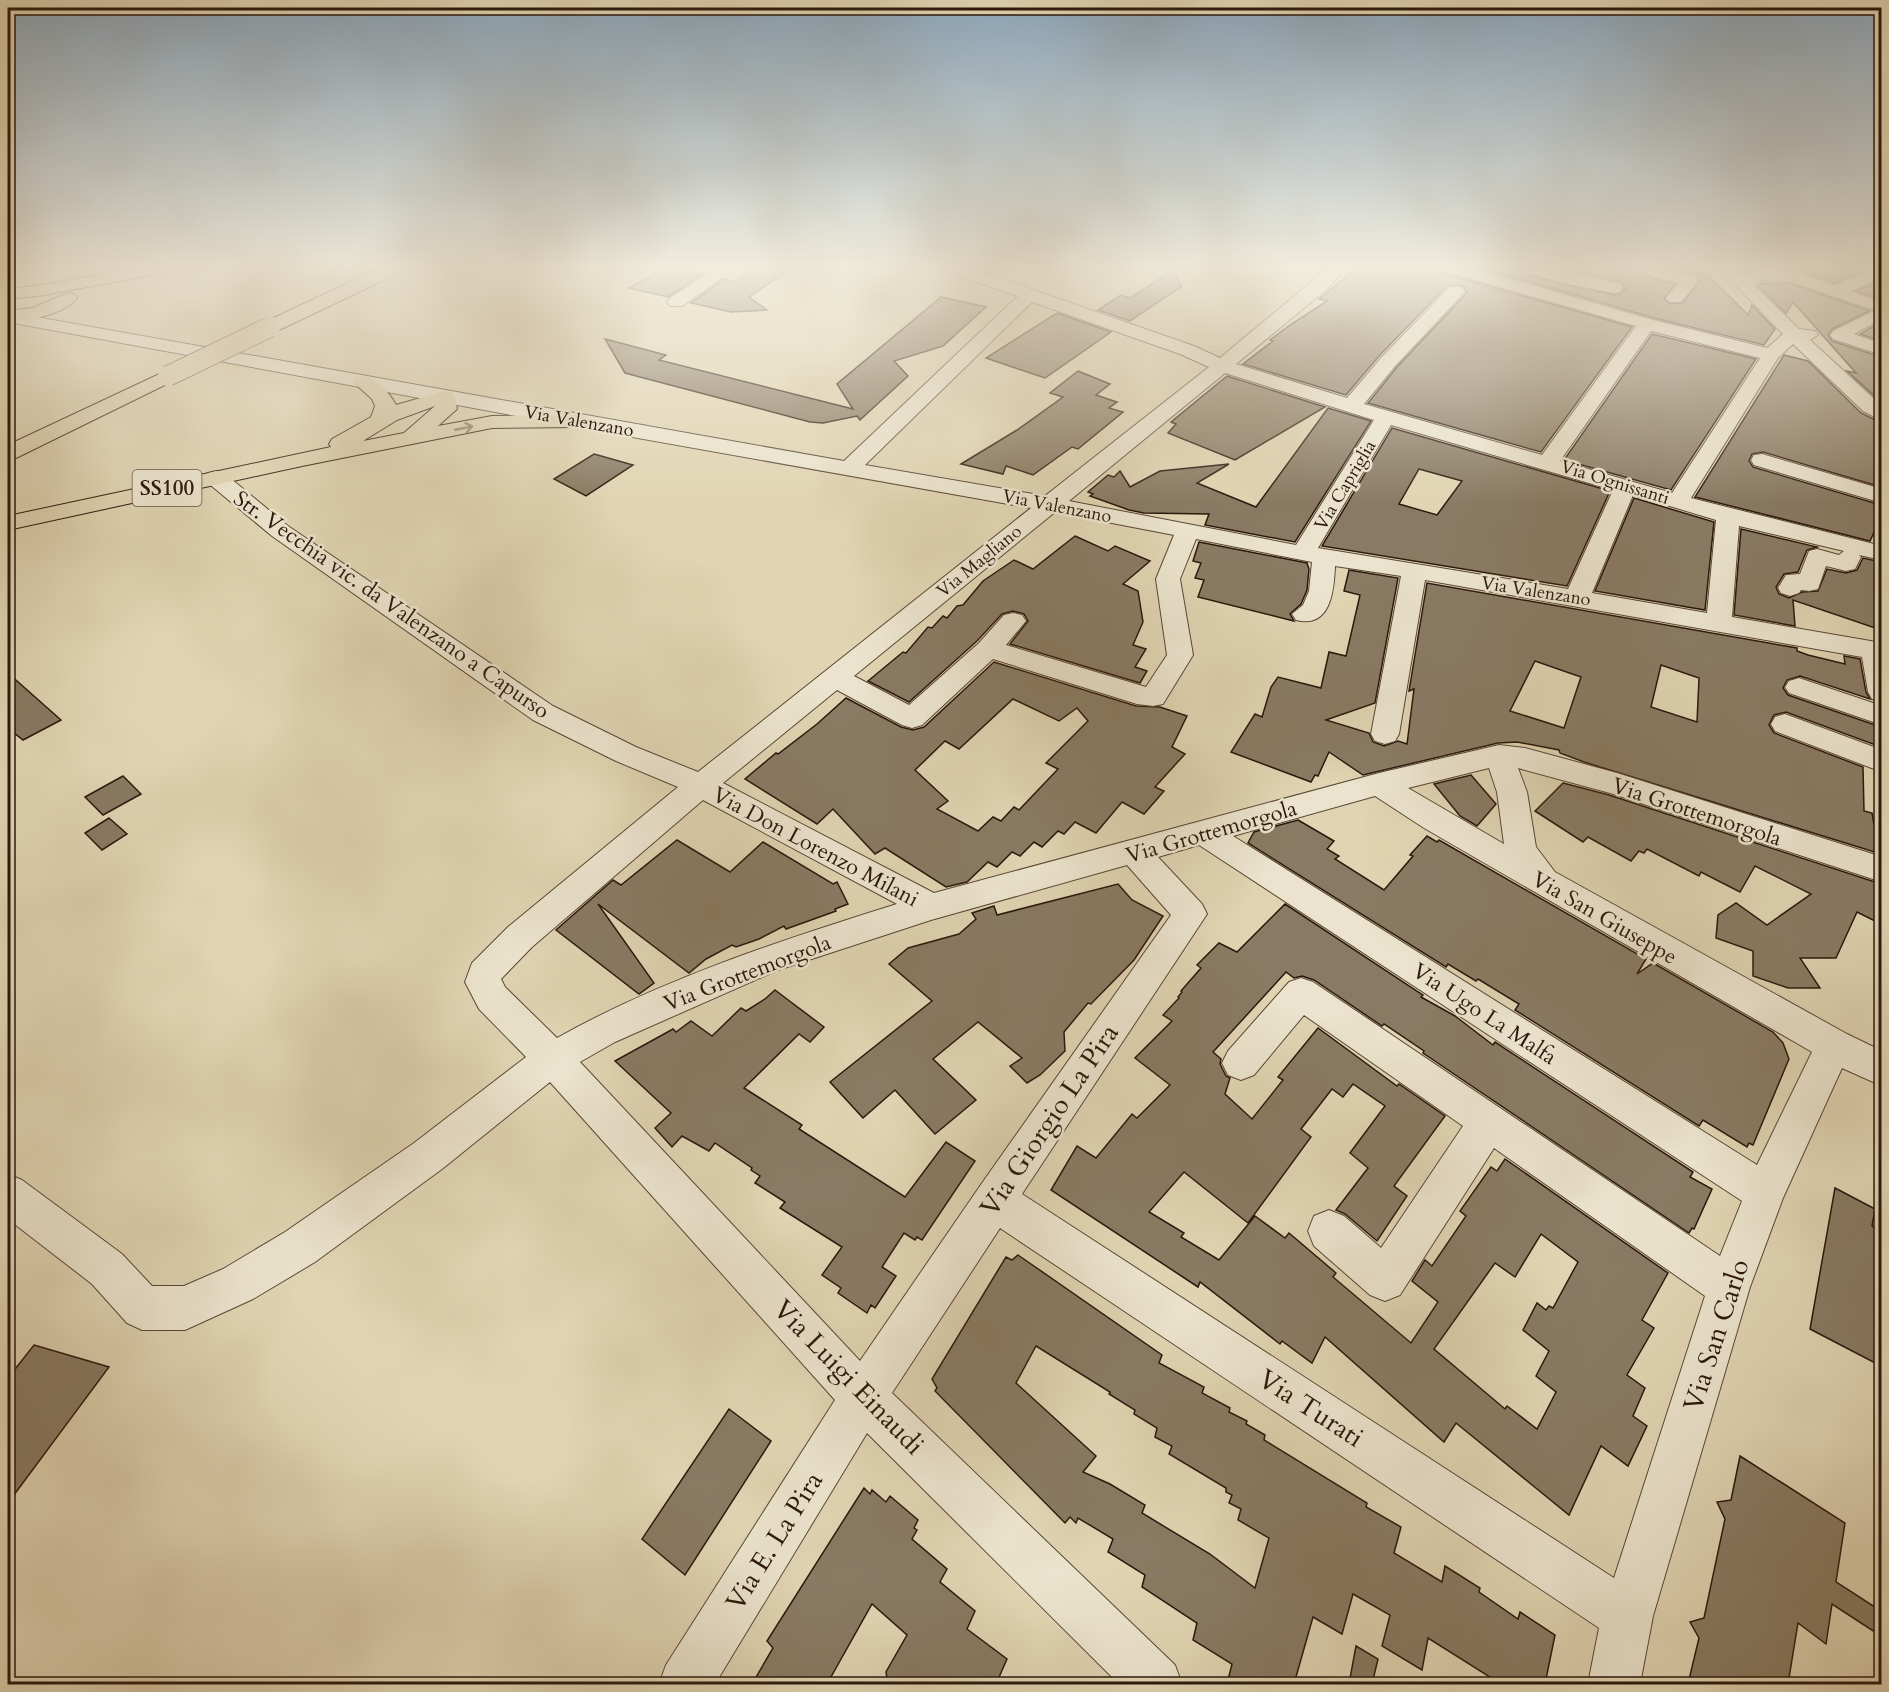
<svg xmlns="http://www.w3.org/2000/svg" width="1889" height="1692" font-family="Cardo,serif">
<rect width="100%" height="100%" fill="#e0d4b2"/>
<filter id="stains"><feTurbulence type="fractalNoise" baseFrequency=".00333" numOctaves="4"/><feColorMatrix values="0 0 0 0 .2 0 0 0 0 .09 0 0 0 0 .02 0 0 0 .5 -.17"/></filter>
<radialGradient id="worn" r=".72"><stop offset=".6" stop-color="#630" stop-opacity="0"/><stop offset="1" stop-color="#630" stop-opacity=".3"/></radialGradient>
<g fill="#897a63" stroke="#2b180d" stroke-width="1.5" fill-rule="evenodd">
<path d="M666,267L703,274L668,297L629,288Z"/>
<path d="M758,267H793L749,297L767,310L731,312L691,303L724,279L735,282Z"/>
<path d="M1358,267H1440L1443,273L1632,327L1541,452L1368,403L1397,367L1464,296L1467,291L1462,285H1448L1379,356L1346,395L1243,364L1273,341L1270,340L1290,325L1327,301L1319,299Z"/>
<path d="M1478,267H1528L1527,271L1530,276L1614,295L1620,294L1625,289L1621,282L1562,268L1636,267L1641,269L1644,276L1675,284L1664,298L1669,304L1683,303L1700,280L1697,275L1672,268L1704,267L1701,273L1708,275L1748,315L1752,305L1775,329L1764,345L1654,318Z"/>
<path d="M1817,267H1870L1835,283L1806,273Z"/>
<path d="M1172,271L1182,286L1130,321L1098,310L1121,295L1130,298Z"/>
<path d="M1881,280V299L1857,291Z"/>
<path d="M1760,283L1791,284L1869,311L1832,329L1828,335L1832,341L1881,357V402L1847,371L1856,373L1793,302L1786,313L1759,287Z"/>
<path d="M941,297L986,307L943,346L894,361L908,376L860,420L857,416L823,423L810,422L625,373L605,339L666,355L659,360L853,409L837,384Z"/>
<path d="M1057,313L1111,332L1045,378L986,358Z"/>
<path d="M1881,322V341L1860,334Z"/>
<path d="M1652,334L1756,359L1671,490L1564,460Z"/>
<path d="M1784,355L1808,361L1861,413L1881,423V487L1763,452L1752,454L1749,461L1753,467L1881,505V517L1870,541L1695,497Z"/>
<path d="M1078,371L1110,384L1096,395L1117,402L1109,408L1123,412L1078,449L1072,447L1033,475L1006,466L1003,474L961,464L1017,430L1063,397L1050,393Z"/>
<path d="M1227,376L1325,407L1235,460L1168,433L1176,424L1171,422Z"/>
<path d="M1328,408L1371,421L1295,542L1205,525L1209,514L1144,513L1129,510L1090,496L1093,494L1088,492L1108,475L1114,477L1120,471L1130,487L1160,471L1229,464L1197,483L1256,507Z"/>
<path d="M1392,428L1610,491L1567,586L1322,546ZM1419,469L1462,481L1437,515L1399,504Z"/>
<path d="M594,454L633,465L586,496L554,479Z"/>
<path d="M1634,498L1714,522L1705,610L1595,591Z"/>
<path d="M1741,529L1817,547L1807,550L1798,572L1784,574L1776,587L1779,594L1789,598L1802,592L1818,591L1827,569L1846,573L1857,570L1863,558L1881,562V630L1793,600L1795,626L1734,615Z"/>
<path d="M1075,536L1108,551L1115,546L1150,561L1123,584L1138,591L1143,622L1133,645L1146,649L1135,667L1147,671L1140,683L1010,644L1028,621L1024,614L1013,611L1002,614L977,641L909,702L868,681L903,652L906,653L928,627L932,628L943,616L947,618L957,606L963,605L983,581L1014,560L1033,569Z"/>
<path d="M1199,542L1307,563L1309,569L1307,590L1301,604L1290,614L1294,621L1198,597L1204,580L1195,578L1201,563L1193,561Z"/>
<path d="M1349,570L1398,578L1375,703L1326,720L1369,733L1373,742L1384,746L1398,741L1407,744L1414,689L1409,691L1427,583L1797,648V651L1808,655L1845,664L1844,656L1860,659L1866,692L1870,699L1800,676L1787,680L1783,688L1788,695L1881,727V747L1786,712L1774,715L1769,725L1774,733L1863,767L1864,811L1872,813L1874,825L1881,827V854L1584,762L1560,753L1559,750L1517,742L1498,743L1363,775L1329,752L1318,776L1315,775L1311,782L1231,752L1255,714L1262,717L1271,687L1278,677L1321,688L1329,652L1346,656L1360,595L1344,591ZM1535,661L1581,677L1564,728L1510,711ZM1661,665L1699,678L1697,722L1651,707Z"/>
<path d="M994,662L1136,706L1160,707L1187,716L1172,747L1185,754L1155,787L1164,791L1144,814L1122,802L1096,833L1075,822L1064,834L1058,831L1042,847L1034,842L1020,856L1012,852L997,867L988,862L967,882L946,887L885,848L875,854L833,809L817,824L745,779L776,753L778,754L817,724L846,698L901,727L913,730L924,727ZM1013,699L1059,721L1077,708L1088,721L1046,763L1058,769L1019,810L1014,807L1001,821L993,817L978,831L937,809L948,801L915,770L945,741L959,749Z"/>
<path d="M8,673L61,720L23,740L8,728Z"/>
<path d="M1471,775L1496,804L1477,826L1460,816L1434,784Z"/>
<path d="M123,776L141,794L103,815L85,797Z"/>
<path d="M1563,783L1609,795L1881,884V924L1857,912L1836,958H1800L1820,988H1788L1753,976V951L1716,938L1718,915L1736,903L1767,925L1811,894L1755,866L1740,892L1701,872L1699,876L1647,849L1644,853L1639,851L1631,861L1588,837L1583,842L1535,811Z"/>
<path d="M109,818L127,834L102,850L85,833Z"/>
<path d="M1298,820L1334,841L1327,849L1339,856L1335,859L1384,890L1413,856L1410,855L1427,836L1437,842L1439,840L1646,959L1637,974L1653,963L1773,1032L1783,1043L1789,1059L1753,1145L1749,1143L1747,1147L1703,1120L1699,1126L1515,1010L1519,1004L1478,979L1476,981L1448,964L1446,967L1248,843L1254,832Z"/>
<path d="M677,840L730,872L763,842L833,884L837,882L848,904L835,909L836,911L786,929L784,926L759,939L736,947L732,945L706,959L689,973L598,904L654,983L639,994L556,930L613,880L621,885Z"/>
<path d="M1118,884L1132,900L1163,916L1134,960L1091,1004L1088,1003L1064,1032L1065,1051L1040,1075L1027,1083L1010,1066L1022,1058L978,1022L933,1059L976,1100L935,1134L895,1090L863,1118L830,1082L932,1001L889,964L908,948L959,934L976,919L972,913L994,906L997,915Z"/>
<path d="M1285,904L1423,995L1421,997L1455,1016L1493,1045L1495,1042L1693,1172L1690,1177L1712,1189L1694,1229L1692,1228L1689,1233L1423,1053L1424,1051L1384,1024L1382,1026L1314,980L1302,976L1294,978L1286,972L1213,1052L1221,1059L1220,1064L1226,1076L1230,1078L1225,1094L1252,1119L1283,1080L1278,1077L1318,1028L1397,1086L1399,1084L1445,1116L1394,1186L1407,1196L1377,1241L1345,1214L1336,1210L1368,1168L1350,1153L1385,1106L1353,1084L1343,1097L1332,1089L1301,1129L1311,1137L1248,1223L1184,1172L1149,1212L1184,1233L1181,1237L1219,1260L1255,1216L1285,1238L1289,1233L1336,1273L1333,1277L1411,1343L1438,1302L1412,1281L1425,1260L1432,1266L1466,1216L1460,1211L1491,1167L1497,1171L1505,1159L1668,1273L1642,1320L1654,1328L1627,1375L1645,1388L1633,1416L1647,1426L1628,1466L1601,1446L1569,1515L1456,1423L1444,1442L1325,1337L1312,1363L1282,1341L1280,1344L1200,1282L1198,1287L1051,1190L1077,1146L1096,1158L1132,1114L1137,1118L1170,1085L1135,1058L1172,1021L1163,1015L1179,998L1178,997L1182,992L1181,991L1201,968L1197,965L1219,943L1237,952ZM1541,1234L1578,1262L1553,1308L1549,1306L1546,1310L1537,1303L1523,1330L1549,1351L1536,1376L1556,1392L1537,1429L1507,1406L1505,1409L1434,1349L1495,1263L1515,1277Z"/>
<path d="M775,990L824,1027L810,1042L799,1034L744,1088L802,1125L799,1129L905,1197L946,1142L975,1161L922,1240L917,1237L915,1240L904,1233L882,1267L896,1276L875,1308L871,1305L867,1313L838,1293L841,1288L822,1275L842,1247L780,1208L785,1202L755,1183L760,1176L751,1170L752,1168L715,1143L709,1151L682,1136L672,1147L655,1128L671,1113L615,1061L673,1029L676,1032L691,1021L712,1036L741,1008L746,1011L765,999Z"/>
<path d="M1835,1188L1875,1209L1872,1226L1881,1231V1366L1810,1329Z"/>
<path d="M1018,1255L1162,1355L1159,1363L1204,1387L1202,1393L1230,1408L1229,1412L1247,1421L1246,1424L1265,1435L1264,1440L1367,1503L1366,1507L1401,1527L1394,1553L1442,1582L1445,1566L1480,1588L1479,1592L1518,1619L1520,1612L1555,1635L1545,1684H1488L1490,1677L1428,1638L1422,1670L1382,1646L1390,1615L1353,1594L1342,1634L1313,1617L1294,1684H1227L1232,1664L1193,1640L1197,1623L1142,1587L1145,1575L1108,1552L1113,1539L1078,1518L1076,1523L1070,1517L1065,1523L935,1391L937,1388L932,1379L1006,1257L1012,1260ZM1036,1346L1110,1392L1109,1394L1135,1410L1134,1414L1157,1428L1155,1437L1172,1446L1169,1454L1226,1488V1492L1232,1495L1229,1503L1241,1509L1238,1520L1269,1538L1255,1588L1210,1554L1142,1513L1145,1505L1110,1484L1083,1472L1096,1456L1016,1383Z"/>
<path d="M34,1345L109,1367L8,1503V1378Z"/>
<path d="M729,1409L771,1441L685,1575L642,1539Z"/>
<path d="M1740,1456L1845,1523L1836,1582L1881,1611V1636L1832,1604L1826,1644L1798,1623L1788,1684H1688L1699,1638L1690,1622L1704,1618L1725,1519L1717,1502L1731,1500Z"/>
<path d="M864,1488L870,1494L872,1490L886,1502L890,1496L918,1520L914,1528L917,1530L912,1539L947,1569L940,1582L975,1611L967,1629L1007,1659L996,1684H888L886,1672L907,1635L872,1604L827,1684H752L773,1648L767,1641Z"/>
<path d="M1356,1646L1378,1659L1372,1684H1349Z"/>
</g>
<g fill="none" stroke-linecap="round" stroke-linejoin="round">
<defs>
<g id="minor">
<path d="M718,267H738L682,306H670L667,302L670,298Z"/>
<path d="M942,267H967L1194,346L1220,358L1329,267H1347L1327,289L1236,364L1347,398L1381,358L1450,287H1462L1465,291L1462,295L1395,366L1364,404L1542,455L1636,326L1444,271L1442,267H1469L1653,320L1767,348L1783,334L1718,267H1736L1744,275C1760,269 1775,270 1791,274L1793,278L1791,282L1761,280L1755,283L1756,287L1799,329L1815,331L1818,335L1810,340L1882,406V421L1863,411L1793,344L1778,358L1691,498L1882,546V560L1859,555L1861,557L1855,569L1846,571L1826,566L1818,589L1809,591L1801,590L1799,593L1790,596L1781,593L1778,588L1786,575L1800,574L1809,551L1817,549L1839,555L1844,551L1739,526L1732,617L1882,643V701L1872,699L1868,692L1862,657L1425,580L1399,734L1395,741L1385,744L1375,741L1371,734L1401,576L1335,566C1334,590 1331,629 1296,620L1292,614L1303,605L1309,591L1312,562L1196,539L1180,579L1193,655L1163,704L1153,706L1137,704L993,659L922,725L912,728L902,725L837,690L723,783L934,893L1379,773L1499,745L1525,748L1617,773L1882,857V882L1610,793L1518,768L1527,792L1536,847L1555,872L1847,1034L1882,1051V1086L1842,1068L1783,1198L1750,1287L1653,1616L1640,1684H1588L1599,1628L1000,1228L892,1393L1175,1665L1182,1684H1119L867,1433L715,1684H659L666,1665L835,1400L550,1082L442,1169L315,1262L253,1299L185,1330H142L127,1323L92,1284L8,1219V1174L22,1180L122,1254L152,1286H184L223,1269L285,1232L414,1143L526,1057L479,1009L465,982L472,963L508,927L678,787L616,761L533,720L272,536L208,483L205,478L208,473L216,471L224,473L288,526L553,706L636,747L698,772L1031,508L576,427L8,322V312L844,461L1018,296L944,271ZM1032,302L1180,354L1209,367L1045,496L865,465ZM1651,331L1760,358L1672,493L1560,461ZM1225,373L1374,420L1296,545L1069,501ZM1391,425L1613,490L1568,589L1318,548ZM1633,495L1716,520L1707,613L1592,593ZM1055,512L1174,535L1156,579L1167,655L1146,687L1006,645L1026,621L1022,615L1013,613L1004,615L979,643L909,705L854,676ZM1489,768L1497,792L1504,844L1408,788ZM1375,796L1424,828L1812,1052L1757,1165L1233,836ZM703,800L897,904C782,940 662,979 557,1038L505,987L501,979L532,947ZM1199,845L1742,1201L1720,1256L1313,982L1301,978L1289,982L1228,1051L1222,1063L1228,1075L1241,1080L1254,1075L1304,1015L1463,1126L1381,1248L1344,1216L1329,1210L1314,1216L1308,1231L1314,1246L1370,1295L1385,1301L1400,1295L1494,1148L1705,1296L1614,1578L1022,1194L1207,914L1202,904L1158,857ZM1127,865L1171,915L980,1186L860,1361L580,1062L615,1042L778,970L931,920Z"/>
<path d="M1531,267H1546L1620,284L1623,288L1620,292L1614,293L1567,284L1531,274L1529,270Z"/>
<path d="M1645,267H1663L1696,277L1698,281L1681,302H1669L1666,298L1679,283L1645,274L1643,270Z"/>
<path d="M1876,267H1882V277L1841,296H1829L1826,292L1829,288Z"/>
<path d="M1882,307V319L1854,334L1882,344V355L1833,339L1830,335L1833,331Z"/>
<path d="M1762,454L1882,489V503L1754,465L1751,460L1754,455Z"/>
<path d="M1799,678L1882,706V725L1789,693L1785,687L1789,681Z"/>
<path d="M1785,714L1882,750V772L1775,731L1771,724L1775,717Z"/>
</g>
<path id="major" d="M1757,267H1783L1882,302V313L1759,271Z"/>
<g id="highway">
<path d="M138,267H176L168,272L44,295L8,299V289L44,285Z"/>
<path d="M382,267H405L403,271L277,331H263L261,327L263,323Z"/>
<path d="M68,293L74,294L77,298C65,314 27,322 8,321V311L32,308Z"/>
<path d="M168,370L175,372L178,376L175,380L16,458L8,460V445Z"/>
<path d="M363,376C378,380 389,392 396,405L445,391L452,393L455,397L457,409L438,426L492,416L576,415L584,416L587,421L584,426L576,427L492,428L302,466L8,530V516L331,447L329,444L332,439L371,417L375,406L372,399L353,382L356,378ZM435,406L404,433L363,441L397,420Z"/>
</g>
</defs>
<use href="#minor" stroke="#584736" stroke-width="2"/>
<use href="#major" stroke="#2b180d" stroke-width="2"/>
<use href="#highway" stroke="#2b180d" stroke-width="2"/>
<use href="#minor" fill="#ebe3cd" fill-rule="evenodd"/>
<use href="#major" fill="#e0d4b2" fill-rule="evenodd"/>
<use href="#highway" fill="#e0d4b2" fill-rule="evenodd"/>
<defs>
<path id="highway-bridge" d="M168,376L270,327"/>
</defs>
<use href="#highway-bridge" stroke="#2b180d" stroke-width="21" stroke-linecap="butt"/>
<use href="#highway-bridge" stroke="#e0d4b2" stroke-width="20"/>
</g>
<defs><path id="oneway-shaft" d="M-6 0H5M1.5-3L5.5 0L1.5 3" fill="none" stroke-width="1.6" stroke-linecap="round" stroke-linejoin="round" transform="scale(1.5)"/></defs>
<use stroke="#8f7f68" href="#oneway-shaft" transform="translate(464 428) rotate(-11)"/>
<linearGradient id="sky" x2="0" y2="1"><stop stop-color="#8ca7bc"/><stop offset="0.53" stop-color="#f1ecdc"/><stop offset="1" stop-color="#f1ecdc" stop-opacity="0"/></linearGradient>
<rect width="1889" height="504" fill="url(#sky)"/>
<g text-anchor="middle" stroke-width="5" stroke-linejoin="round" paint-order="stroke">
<g font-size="18" fill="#2b180d" stroke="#ebe3cd">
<text transform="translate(579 421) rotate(10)" y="6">Via Valenzano</text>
<text transform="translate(1615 482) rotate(17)" y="6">Via Ognissanti</text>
<text transform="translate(1345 485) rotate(-59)" y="6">Via Capriglia</text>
<text transform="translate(1057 506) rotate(11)" y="6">Via Valenzano</text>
<text transform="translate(979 561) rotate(-39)" y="6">Via Magliano</text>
<text transform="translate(1536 591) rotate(9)" y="6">Via Valenzano</text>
</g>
<rect fill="#ebe3cd" stroke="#655547" stroke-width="1.5" x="132.5" y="470" width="69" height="36" rx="4.5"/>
<g font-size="21" font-weight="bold" fill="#2b180d">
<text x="167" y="495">SS100</text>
</g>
<g font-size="22" fill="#2b180d" stroke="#ebe3cd">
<text transform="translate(392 604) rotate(35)" y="8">Str. Vecchia vic. da Valenzano a Capurso</text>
<text transform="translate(1697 811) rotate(18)" y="8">Via Grottemorgola</text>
<text transform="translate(1211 831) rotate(-16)" y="8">Via Grottemorgola</text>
<text transform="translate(816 846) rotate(28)" y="8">Via Don Lorenzo Milani</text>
<text transform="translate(1605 917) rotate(30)" y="8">Via San Giuseppe</text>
<text transform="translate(747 972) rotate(-21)" y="8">Via Grottemorgola</text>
<text transform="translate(1485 1013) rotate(33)" y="8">Via Ugo La Malfa</text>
</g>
<g font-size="27" fill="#2b180d" stroke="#ebe3cd">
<text transform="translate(1049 1120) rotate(-56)" y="9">Via Giorgio La Pira</text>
<text transform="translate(1716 1335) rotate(-72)" y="9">Via San Carlo</text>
<text transform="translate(849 1377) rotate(46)" y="9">Via Luigi Einaudi</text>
<text transform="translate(1311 1408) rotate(33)" y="9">Via Turati</text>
<text transform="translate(774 1541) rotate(-58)" y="9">Via E. La Pira</text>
</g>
</g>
<rect width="1889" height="1692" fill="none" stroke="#e0d4b2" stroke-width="30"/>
<rect x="9" y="9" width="1871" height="1674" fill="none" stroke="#2b180d" stroke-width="3"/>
<rect x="15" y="15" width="1859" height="1662" fill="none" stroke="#2b180d" stroke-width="1.5"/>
<rect width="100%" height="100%" filter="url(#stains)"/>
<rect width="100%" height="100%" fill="url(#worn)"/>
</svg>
